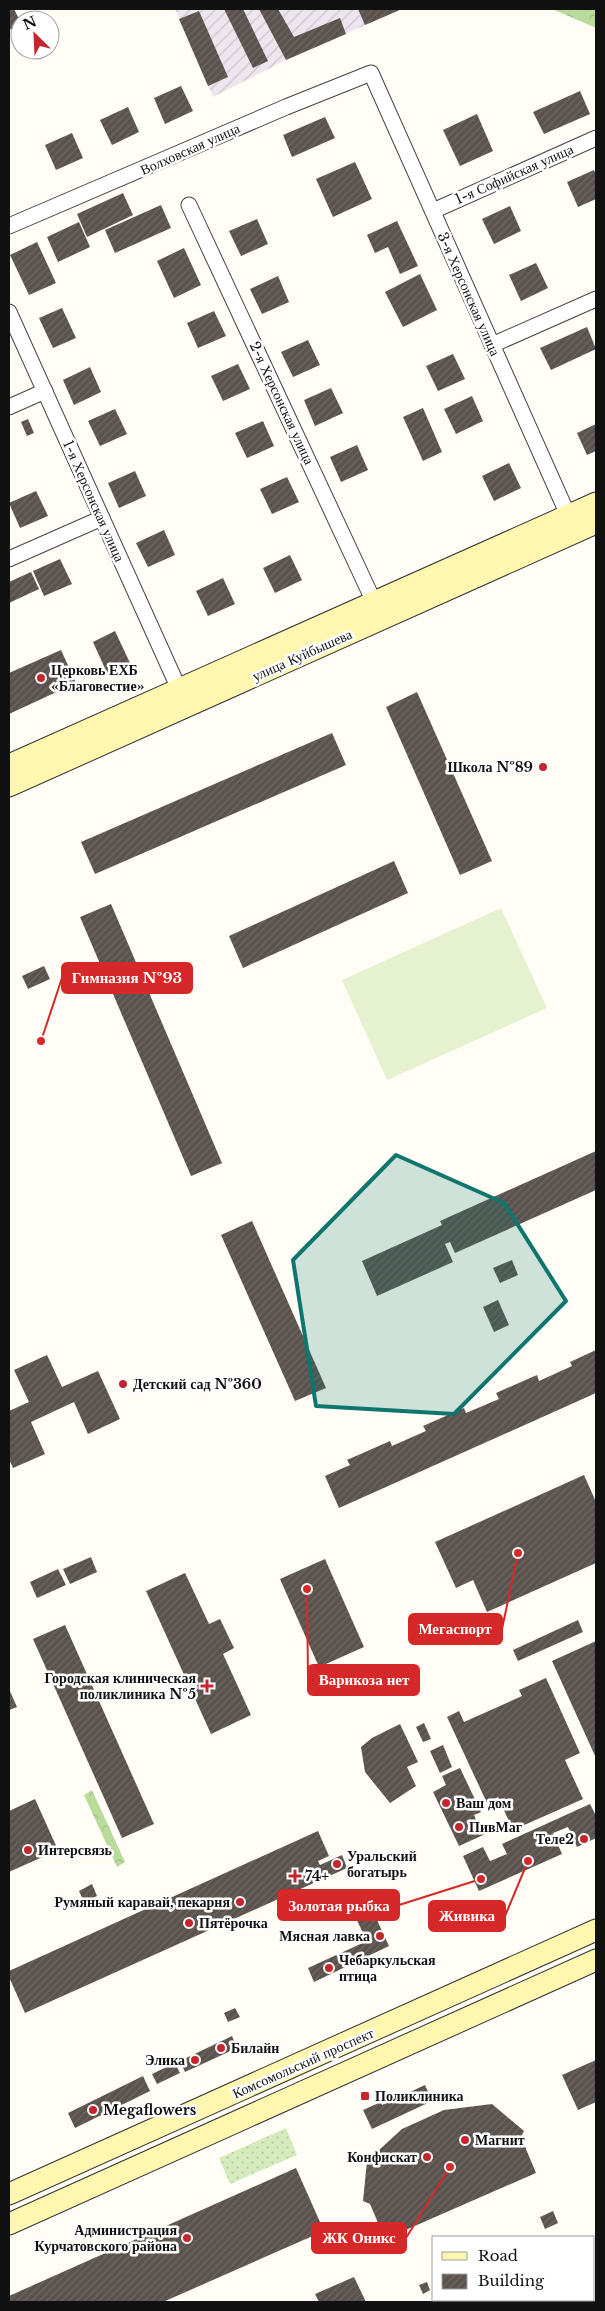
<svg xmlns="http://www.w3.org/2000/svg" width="605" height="2311" font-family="'Libre Baskerville',serif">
<defs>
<pattern id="industrial-furrows" width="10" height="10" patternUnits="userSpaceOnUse" patternTransform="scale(1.25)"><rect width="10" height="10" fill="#eee6ef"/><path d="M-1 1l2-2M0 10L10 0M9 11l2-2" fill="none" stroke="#cbc4cc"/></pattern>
<pattern id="grass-dots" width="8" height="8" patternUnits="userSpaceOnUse" patternTransform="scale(1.25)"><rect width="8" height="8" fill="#d5ebbd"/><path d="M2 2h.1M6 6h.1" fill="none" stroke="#b6c8a1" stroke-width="1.8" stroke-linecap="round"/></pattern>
<pattern id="forest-crowns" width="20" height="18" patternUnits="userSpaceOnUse" patternTransform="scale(1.25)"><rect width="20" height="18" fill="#b9dc9c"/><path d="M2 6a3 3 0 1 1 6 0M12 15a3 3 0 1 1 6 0" fill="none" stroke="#9ebc85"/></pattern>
<pattern id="building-hatch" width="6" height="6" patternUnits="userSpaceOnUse" patternTransform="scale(1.25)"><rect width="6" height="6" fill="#5a524d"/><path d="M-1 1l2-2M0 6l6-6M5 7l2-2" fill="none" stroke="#6d6662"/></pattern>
</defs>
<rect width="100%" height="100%" fill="#fffdf5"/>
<path fill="url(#industrial-furrows)" d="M175,9H402L286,60L213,97Z"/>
<path fill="url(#grass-dots)" d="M286,2128L297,2155L230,2184L219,2158Z"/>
<g fill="url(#forest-crowns)">
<path d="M552,9H596V28Z"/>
<path d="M92,1790L125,1862L117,1867L84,1795Z"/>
</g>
<path fill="#e6f2cf" d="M501,908L547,1008L387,1080L342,980Z"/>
<g fill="url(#building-hatch)">
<path d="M9,9H14L20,21V25L9,30Z"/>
<path d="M224,9H243L268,61L253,68Z"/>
<path d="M259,9H278L294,37L340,18L346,34L286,60Z"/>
<path d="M358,9H402L365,25Z"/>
<path d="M199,11L228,77L208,86L179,19Z"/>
<path d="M181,86L193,111L165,124L154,98Z"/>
<path d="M580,91L590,114L544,134L533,112Z"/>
<path d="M128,107L139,132L112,145L100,120Z"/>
<path d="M477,114L493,151L460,166L443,130Z"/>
<path d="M325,117L335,138L292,157L283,135Z"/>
<path d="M72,133L83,158L56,170L45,145Z"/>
<path d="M355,162L372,199L333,217L316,179Z"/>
<path d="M594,170L596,175V199L578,207L567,182Z"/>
<path d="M123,193L133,215L87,237L77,214Z"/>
<path d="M161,205L171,228L115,253L105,230Z"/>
<path d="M510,206L521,231L494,244L482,219Z"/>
<path d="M257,219L268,244L241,256L229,231Z"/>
<path d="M397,221L418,266L400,274L388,247L375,253L367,235Z"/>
<path d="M79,222L90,247L58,262L47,237Z"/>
<path d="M37,242L56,283L29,295L10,255Z"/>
<path d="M184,248L201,285L174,298L157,261Z"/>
<path d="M536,263L548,288L521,301L509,275Z"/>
<path d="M420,274L437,310L403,327L385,292Z"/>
<path d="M278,276L289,302L262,314L250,289Z"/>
<path d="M62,308L76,338L53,348L39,318Z"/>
<path d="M214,311L226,336L198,348L187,323Z"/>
<path d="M587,327L596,349L551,370L540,348Z"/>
<path d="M308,340L320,365L293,377L281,352Z"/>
<path d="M453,354L465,379L438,391L426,366Z"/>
<path d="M238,364L250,389L223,401L211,376Z"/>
<path d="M90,367L101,392L74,405L63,380Z"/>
<path d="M331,388L343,413L315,426L304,400Z"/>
<path d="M472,396L483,421L456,434L444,409Z"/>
<path d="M423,408L442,452L423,461L403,417Z"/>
<path d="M115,409L127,434L100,446L88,421Z"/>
<path d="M28,419L34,433L27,436L21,422Z"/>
<path d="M263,421L274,446L247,458L235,433Z"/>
<path d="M596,424V451L587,455L577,433Z"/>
<path d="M357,445L368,470L341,482L330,457Z"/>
<path d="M509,463L521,488L494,501L482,476Z"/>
<path d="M135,471L146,496L119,508L108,483Z"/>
<path d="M287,477L299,502L272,514L260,489Z"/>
<path d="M36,491L48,516L20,528L9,503Z"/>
<path d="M164,530L175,555L148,567L136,543Z"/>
<path d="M290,555L302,580L275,593L263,568Z"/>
<path d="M60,559L72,584L44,596L33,571Z"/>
<path d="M31,572L39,589L9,603V582Z"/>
<path d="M223,578L235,604L208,616L196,591Z"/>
<path d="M115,631L130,663L107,673L93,642Z"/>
<path d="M61,650L76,683L9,714V673Z"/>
<path d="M417,692L492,861L460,875L386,707Z"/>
<path d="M332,733L346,765L95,874L81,842Z"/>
<path d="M394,861L408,893L243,968L229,936Z"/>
<path d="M111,904L222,1163L191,1176L80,917Z"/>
<path d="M44,966L50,979L28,989L22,976Z"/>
<path d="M596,1151V1190L455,1253L450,1242L445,1244L453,1262L377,1296L362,1261L442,1225L440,1221Z"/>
<path d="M252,1221L326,1388L295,1401L221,1235Z"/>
<path d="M512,1260L518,1275L500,1283L493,1268Z"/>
<path d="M498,1300L509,1325L494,1332L483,1307Z"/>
<path d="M596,1350V1393L339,1508L325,1476L350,1465L347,1460L390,1441L392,1446L426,1431L423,1426L464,1408L466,1413L499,1399L496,1393L537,1375L539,1381L572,1366L570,1362Z"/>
<path d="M47,1355L62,1387L98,1371L120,1419L88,1434L74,1402L31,1422L45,1454L13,1468L9,1459V1411L29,1402L14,1370Z"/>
<path d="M584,1475L596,1502V1563L487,1612L473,1580L456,1588L435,1542Z"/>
<path d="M91,1557L97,1572L70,1584L63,1569Z"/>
<path d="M325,1559L364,1647L319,1667L280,1579Z"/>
<path d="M58,1569L66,1585L37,1598L30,1582Z"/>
<path d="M185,1573L209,1624L220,1619L234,1648L223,1654L251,1715L211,1734L146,1591Z"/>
<path d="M578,1620L583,1632L518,1661L513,1650Z"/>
<path d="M65,1625L154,1824L122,1838L33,1639Z"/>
<path d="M596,1641V1758L552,1661Z"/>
<path d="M546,1678L580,1753L565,1760L583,1799L513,1830L498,1797L487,1803L447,1717L459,1711L464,1722L522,1696L519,1690Z"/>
<path d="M9,1689L17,1707L9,1710Z"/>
<path d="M424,1723L431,1739L423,1742L416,1727Z"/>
<path d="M400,1724L418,1762L407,1767L416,1786L390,1803L365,1772L361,1747L372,1738Z"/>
<path d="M443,1745L452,1767L440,1773L430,1751Z"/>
<path d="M460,1768L481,1812L474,1815L479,1827L488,1823L492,1831L459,1846L433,1792L446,1785L442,1776Z"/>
<path d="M35,1799L58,1850L9,1872V1811Z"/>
<path d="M590,1804L595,1814H596V1838L577,1847L568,1827L553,1833L562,1854L479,1891L463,1856L483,1847L490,1861L507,1854L502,1844Z"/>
<path d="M318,1831L329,1856L318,1861L320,1865L342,1855L347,1868L25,2013L9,1977V1971Z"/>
<path d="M92,1884L97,1896L84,1902L79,1891Z"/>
<path d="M363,1890L389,1946L314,1982L308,1968L367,1941L346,1898Z"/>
<path d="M235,2008L240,2017L228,2022L224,2013Z"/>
<path d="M232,2036L237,2048L185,2072L180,2061Z"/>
<path d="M596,2060V2102L578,2110L562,2075Z"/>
<path d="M175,2063L180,2073L157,2084L152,2074Z"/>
<path d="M143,2076L150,2091L75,2128L68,2113Z"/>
<path d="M425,2085L432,2101L372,2129L363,2110L381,2102L382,2105Z"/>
<path d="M492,2104L524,2131L521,2137L536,2173L385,2239L370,2204L363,2201L367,2161L402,2129L444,2110Z"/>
<path d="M296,2168L324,2231L163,2302H9V2296Z"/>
<path d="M553,2211L558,2223L545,2229L540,2217Z"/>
<path d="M354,2277L366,2302H319L315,2294Z"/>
<path d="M427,2282L430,2290L423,2294L419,2285Z"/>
</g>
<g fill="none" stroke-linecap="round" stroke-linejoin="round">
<defs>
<g id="street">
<path d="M189,205L374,602"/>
<path d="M433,211L596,138"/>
<path d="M9,226L286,107L371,73L568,515"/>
<path d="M9,312L179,689"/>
<path d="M492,345L596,299"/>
<path d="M9,407L45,391"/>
<path d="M9,559L102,518"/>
</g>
<g id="secondary">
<path d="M9,765L596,503"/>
<path d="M9,786L596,523"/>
<path d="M9,2194L596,1930"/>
<path d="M9,2224L596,1960"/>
</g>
</defs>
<use href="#street" stroke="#444" stroke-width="17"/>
<use href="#secondary" stroke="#333" stroke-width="23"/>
<use href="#street" stroke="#fff" stroke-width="15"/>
<use href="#secondary" stroke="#fff6b0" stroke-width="21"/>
</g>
<path fill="#0f766e" fill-opacity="0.2" stroke="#0f766e" stroke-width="4" stroke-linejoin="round" d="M396,1155L504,1203L566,1301L454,1414L316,1406L293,1260Z"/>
<g fill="#c4262e" stroke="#fff" stroke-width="2">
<circle cx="41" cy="678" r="5"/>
<circle cx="543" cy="767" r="5"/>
<circle cx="123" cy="1384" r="5"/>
<path d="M204.5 1678.5h5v5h5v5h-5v5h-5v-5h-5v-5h5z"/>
<circle cx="446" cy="1803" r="5"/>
<circle cx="459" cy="1827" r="5"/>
<circle cx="584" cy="1839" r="5"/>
<circle cx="28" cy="1850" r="5"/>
<circle cx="337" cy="1864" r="5"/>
<path d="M292.5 1868.5h5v5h5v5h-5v5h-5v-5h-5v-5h5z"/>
<circle cx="240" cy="1902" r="5"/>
<circle cx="189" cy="1923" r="5"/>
<circle cx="380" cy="1936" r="5"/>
<circle cx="329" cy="1968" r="5"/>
<circle cx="221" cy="2048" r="5"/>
<circle cx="195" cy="2060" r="5"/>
<rect x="360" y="2091" width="10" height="10" rx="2.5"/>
<circle cx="93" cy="2110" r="5"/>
<circle cx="465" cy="2140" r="5"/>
<circle cx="427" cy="2157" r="5"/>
<circle cx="187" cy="2238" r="5"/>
</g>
<g text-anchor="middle" stroke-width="5" stroke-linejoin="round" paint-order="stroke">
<g font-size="14" fill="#111" stroke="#fff">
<text transform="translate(190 149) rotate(-24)" y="5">Волховская улица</text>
<text transform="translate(514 174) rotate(-24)" y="5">1-я Софийская улица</text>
<text transform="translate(469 294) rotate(66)" y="5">3-я Херсонская улица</text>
<text transform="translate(282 403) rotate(65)" y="5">2-я Херсонская улица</text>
<text transform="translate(94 501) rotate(66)" y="5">1-я Херсонская улица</text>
<text transform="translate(302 655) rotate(-24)" y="5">улица Куйбышева</text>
<text transform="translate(303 2063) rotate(-24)" y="5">Комсомольский проспект</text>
</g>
<g font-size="14" font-weight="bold" fill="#111" stroke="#fff" text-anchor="start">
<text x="51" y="675">Церковь ЕХБ<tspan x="51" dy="16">«Благовестие»</tspan></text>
<text x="533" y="772" text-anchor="end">Школа №89</text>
<text x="133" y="1389">Детский сад №360</text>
<text x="196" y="1683" text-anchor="end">Городская клиническая<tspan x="196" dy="16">поликлиника №5</tspan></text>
<text x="456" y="1808">Ваш дом</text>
<text x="469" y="1832">ПивМаг</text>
<text x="574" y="1844" text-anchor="end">Теле2</text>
<text x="38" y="1855">Интерсвязь</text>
<text x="347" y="1861">Уральский<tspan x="347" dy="16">богатырь</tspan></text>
<text x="305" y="1881">74+</text>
<text x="230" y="1907" text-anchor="end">Румяный каравай, пекарня</text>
<text x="199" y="1928">Пятёрочка</text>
<text x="370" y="1941" text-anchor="end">Мясная лавка</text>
<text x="339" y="1965">Чебаркульская<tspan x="339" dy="16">птица</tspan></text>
<text x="231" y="2053">Билайн</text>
<text x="185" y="2065" text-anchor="end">Элика</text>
<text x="375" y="2101">Поликлиника</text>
<text x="103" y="2115">Megaflowers</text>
<text x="475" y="2145">Магнит</text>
<text x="417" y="2162" text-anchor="end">Конфискат</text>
<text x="177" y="2235" text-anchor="end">Администрация<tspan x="177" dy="16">Курчатовского района</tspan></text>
</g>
</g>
<path fill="none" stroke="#d62828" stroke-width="2" d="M41 1041L62 978M518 1553L502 1629M307 1589L308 1680M481 1879L399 1905M528 1861L505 1916M450 2167L406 2238"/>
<g fill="#d62828" stroke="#fff" stroke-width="2">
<circle cx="41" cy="1041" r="5"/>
<circle cx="518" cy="1553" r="5"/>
<circle cx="307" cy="1589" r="5"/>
<circle cx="481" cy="1879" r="5"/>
<circle cx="528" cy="1861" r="5"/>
<circle cx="450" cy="2167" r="5"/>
</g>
<g fill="#d62828" stroke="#d62828" stroke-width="2">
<rect x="62" y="963" width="130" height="30" rx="5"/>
<rect x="409" y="1614" width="93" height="30" rx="5"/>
<rect x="308" y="1665" width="111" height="30" rx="5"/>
<rect x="278" y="1890" width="121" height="30" rx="5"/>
<rect x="429" y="1901" width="76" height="30" rx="5"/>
<rect x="312" y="2223" width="94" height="30" rx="5"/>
</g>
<g font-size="15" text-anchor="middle" font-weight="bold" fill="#fff">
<text x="127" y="983">Гимназия №93</text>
<text x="455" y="1634">Мегаспорт</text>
<text x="364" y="1685">Варикоза нет</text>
<text x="339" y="1911">Золотая рыбка</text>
<text x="467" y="1921">Живика</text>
<text x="359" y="2243">ЖК Оникс</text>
</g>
<rect width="605" height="2311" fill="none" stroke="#111111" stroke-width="20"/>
<rect x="432" y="2236" width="162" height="65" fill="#ffffff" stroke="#a0a0a0"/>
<rect x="442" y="2252" width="25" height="8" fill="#fff6b0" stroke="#a0a0a0"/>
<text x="478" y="2261" font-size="15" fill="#111111">Road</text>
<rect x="442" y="2274" width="25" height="15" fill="url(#building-hatch)" stroke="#a0a0a0"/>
<text x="478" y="2286" font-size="15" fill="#111111">Building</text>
<g transform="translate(35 35) rotate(336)"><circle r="24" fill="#ffffff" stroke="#a0a0a0"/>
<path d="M0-4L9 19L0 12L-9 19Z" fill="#c4262e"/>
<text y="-8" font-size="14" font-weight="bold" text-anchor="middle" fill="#111111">N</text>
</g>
</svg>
